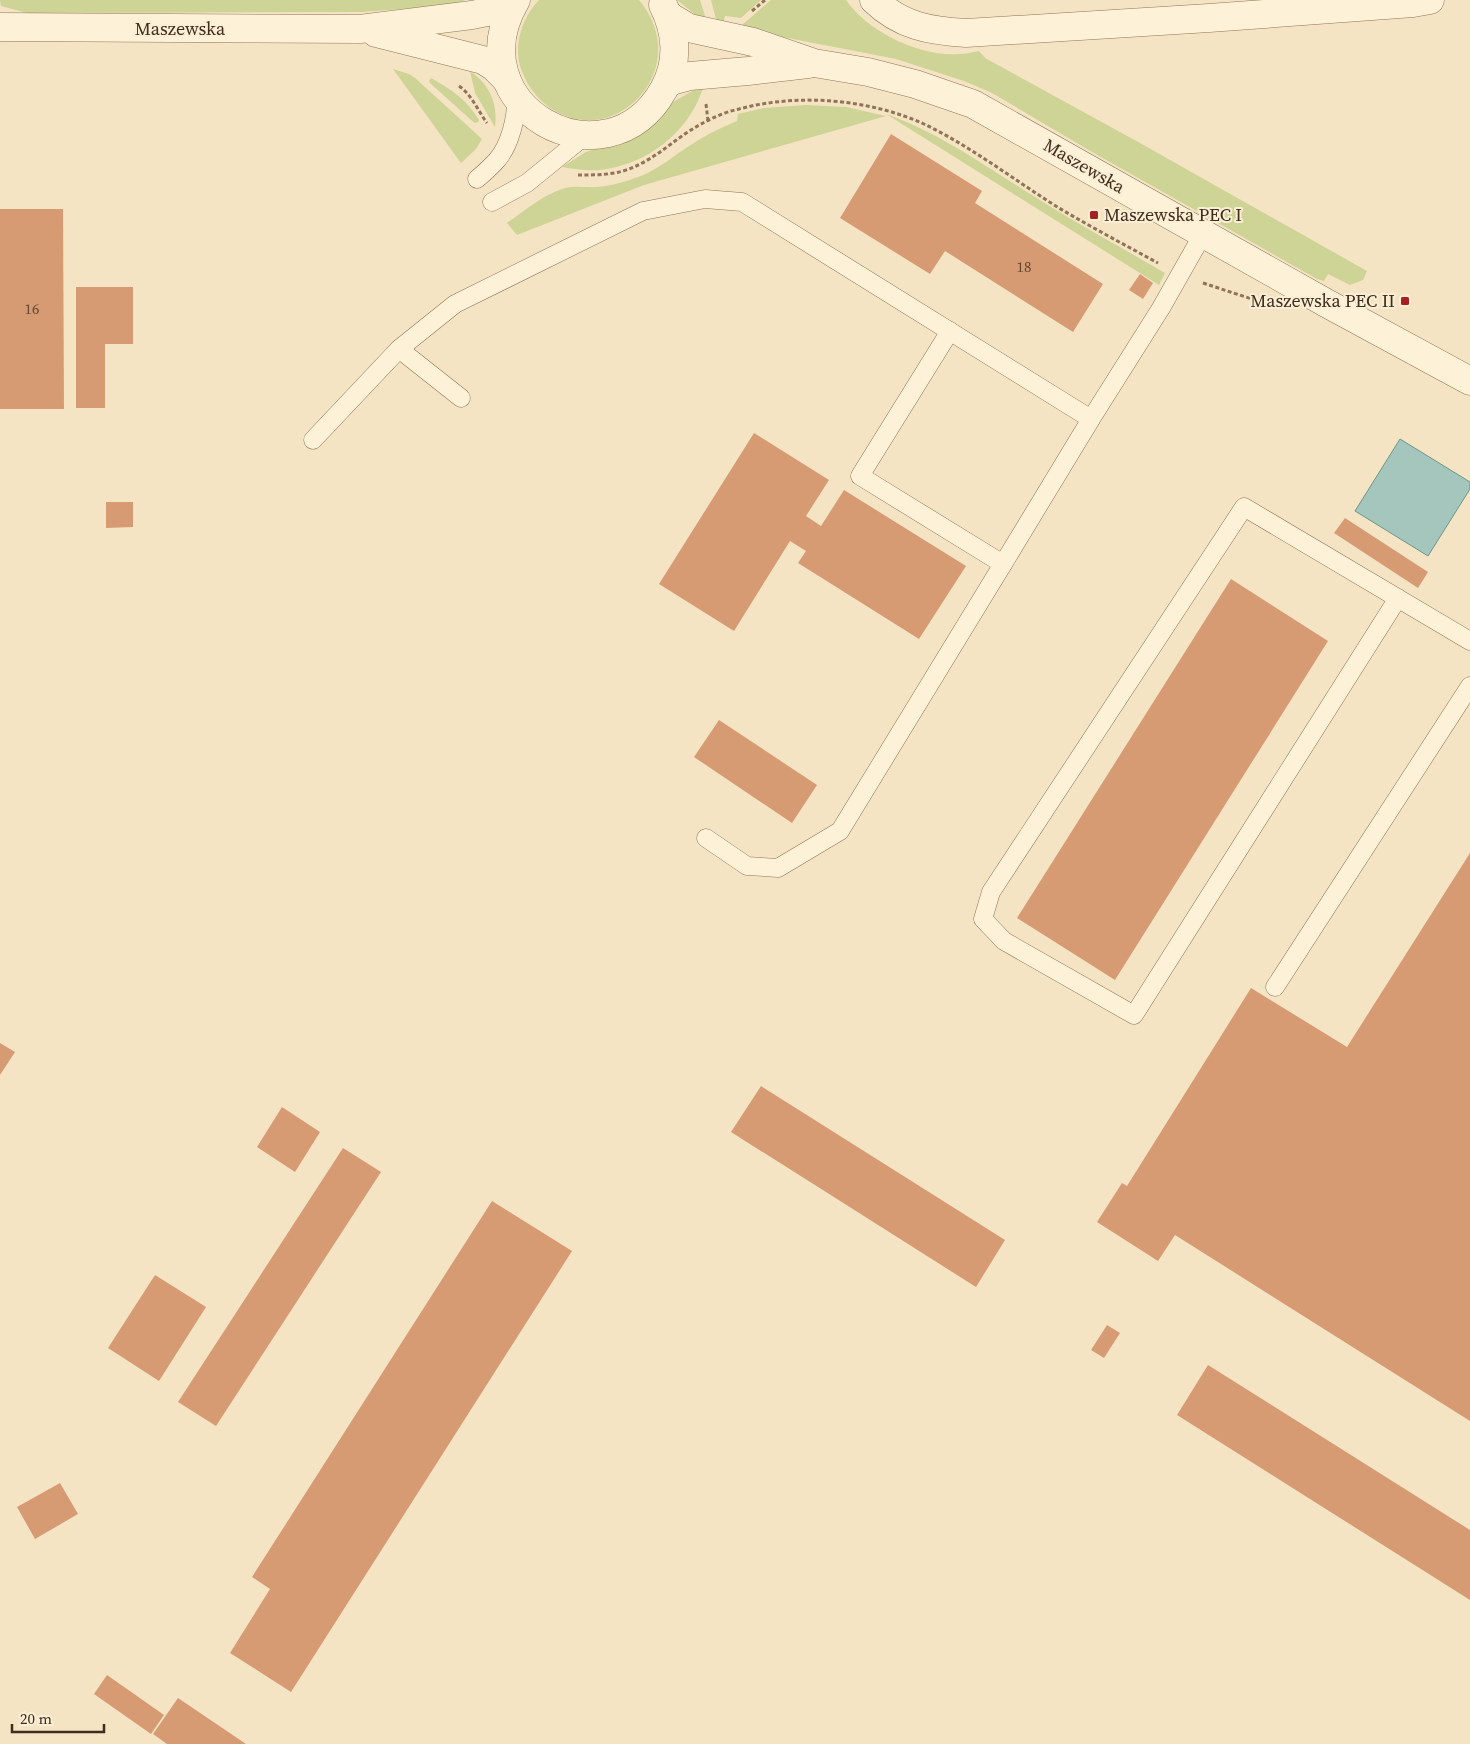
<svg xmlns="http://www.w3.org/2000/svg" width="1470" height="1744" font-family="'Source Serif 4',serif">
<rect width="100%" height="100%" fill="#f4e4c3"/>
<g fill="#ced495">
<path d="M0,0H465L453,5L362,12L27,13L1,6Z"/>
<path d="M539,0H639C697,69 611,157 545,104C533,94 525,81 520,66C514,43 522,18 539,0Z"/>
<path d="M677,0H700L706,19L696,15Z"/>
<path d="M711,0H761L741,18L725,16L723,25L717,23Z"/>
<path d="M771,0H846C868,32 920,57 959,54C966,54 972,52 979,51L985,58L1140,143L1367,271L1363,280L1350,285L1328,274L1324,281L1317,279L1092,152L992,93L964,81L896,59L742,29V25Z"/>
<path d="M393,69L409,74L415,78L482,139L476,149L461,163Z"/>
<path d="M470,71C489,84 498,103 495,127L475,93Z"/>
<path d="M431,78C451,89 467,100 479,120L478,122L475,123L471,120L430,83L429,81Z"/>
<path d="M703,88C689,132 647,165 600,170C587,171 574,169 562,167L586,152L614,143L648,128L673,102L694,90Z"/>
<path d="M806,105L846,107L886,116L644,185L517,235L507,223C524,211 543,195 562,189C574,185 585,188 597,187C612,186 627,181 641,176C658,169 671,158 686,148C702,137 719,128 737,121L738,114L764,108Z"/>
<path d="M886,114C943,134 992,171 1043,202C1083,227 1124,249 1165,273L1159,285Z"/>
</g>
<path fill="#a5c6bc" stroke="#6b968a" d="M1400,439L1470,482V489L1428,556L1355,511Z"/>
<g fill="#d79b74">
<path d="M891,134L982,191L975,203L1103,284L1073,332L945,251L930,274L840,218Z"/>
<path d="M0,209H63L64,409H0Z"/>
<path d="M1140,274L1153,283L1143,299L1129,290Z"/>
<path d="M76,287H133V344H105V408H76Z"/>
<path d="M754,433L829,480L806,516L821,526L844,490L966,566L919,639L798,563L806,551L790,541L734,631L659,584Z"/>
<path d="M106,502H133V527L106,528Z"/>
<path d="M1345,518L1428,572L1418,588L1334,533Z"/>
<path d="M1231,579L1328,641L1115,980L1017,918Z"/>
<path d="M719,720L817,785L792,823L694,757Z"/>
<path d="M1470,853V1421L1175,1235L1158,1261L1097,1222L1122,1183L1127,1186L1251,988L1347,1047Z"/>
<path d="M0,1043L15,1052L0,1075Z"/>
<path d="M761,1086L1005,1240L976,1287L731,1132Z"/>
<path d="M282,1107L320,1132L295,1172L257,1147Z"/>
<path d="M343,1148L381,1172L216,1426L178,1402Z"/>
<path d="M492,1201L572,1251L291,1692L230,1653L270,1589L252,1577Z"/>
<path d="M155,1275L206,1307L159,1381L108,1348Z"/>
<path d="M1107,1325L1120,1333L1104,1358L1091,1350Z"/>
<path d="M1208,1365L1470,1530V1600L1177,1415Z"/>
<path d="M60,1483L78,1514L35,1539L17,1507Z"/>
<path d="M107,1675L164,1715L151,1734L94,1694Z"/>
<path d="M178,1698L246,1744H167L153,1734Z"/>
</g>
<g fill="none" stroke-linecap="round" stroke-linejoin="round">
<defs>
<g id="service">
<path d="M477,179C484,173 491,167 497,160C510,145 517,117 516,97"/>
<path d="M492,202L527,183L586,135"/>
<path d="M950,331L860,476L1003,564L1091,419"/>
<path d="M399,349L461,398"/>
<path d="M313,440L399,349L455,304L643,211L705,199L742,202L1091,419L1161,308L1203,234"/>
<path d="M1398,598L1134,1015L1004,941L983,919L991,892L1244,507L1470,641"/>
<path d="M706,838L747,866L778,868L840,831L1003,564"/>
<path d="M1275,987L1470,686"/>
</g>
<g id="tertiary">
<path d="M516,0C453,107 607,191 664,89C679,62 677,32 663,5"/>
<path d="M874,0C901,26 930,31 966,33L1209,18L1413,3L1430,0"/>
<path d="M669,16L689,28L753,42L814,63L868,72L915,84L973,104L1328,304L1470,381"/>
<path d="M0,27L360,29L472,15L492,11L513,0"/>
<path d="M376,33L483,60L494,67L506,79"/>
<path d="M668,82L690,76L748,71L808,64"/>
</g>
</defs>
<use href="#service" stroke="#917457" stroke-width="19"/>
<use href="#tertiary" stroke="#917457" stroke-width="29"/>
<g stroke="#917457" stroke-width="3" stroke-dasharray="4 2.5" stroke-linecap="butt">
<path d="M752,11L765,0"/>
<path d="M459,86C472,95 478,111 487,123"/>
<path d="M706,104L708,121"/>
<path d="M578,175C593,175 609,175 623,171C643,165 659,153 675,141C694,127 716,114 739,109C798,93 869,99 924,124C972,147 1014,180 1059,208C1091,227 1125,245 1158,263"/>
<path d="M1203,283L1258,301"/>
</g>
<use href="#service" stroke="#fdf1d8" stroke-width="18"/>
<use href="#tertiary" stroke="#fdf1d8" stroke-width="28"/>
</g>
<g fill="#a81f22" stroke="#faeed4" stroke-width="2">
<rect x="1089" y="210" width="10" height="10" rx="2.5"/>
<rect x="1400" y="296" width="10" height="10" rx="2.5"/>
</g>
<g text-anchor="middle" stroke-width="4" stroke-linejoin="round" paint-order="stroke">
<g font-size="15" fill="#654833">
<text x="1024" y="272">18</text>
<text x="32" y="314">16</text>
</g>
<g font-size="18" fill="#3f2c1d" stroke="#faeed4">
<text x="180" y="35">Maszewska</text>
<text transform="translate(1084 166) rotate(30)" y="6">Maszewska</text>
</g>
<g font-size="18" fill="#3f2c1d" stroke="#faeed4" text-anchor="start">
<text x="1104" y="221">Maszewska PEC I</text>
<text x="1395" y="307" text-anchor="end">Maszewska PEC II</text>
</g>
</g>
<path d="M12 1724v8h92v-8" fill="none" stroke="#3f2c1d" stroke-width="2.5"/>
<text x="20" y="1724" font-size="15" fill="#3f2c1d" stroke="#faeed4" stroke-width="4" paint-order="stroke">20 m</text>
</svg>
